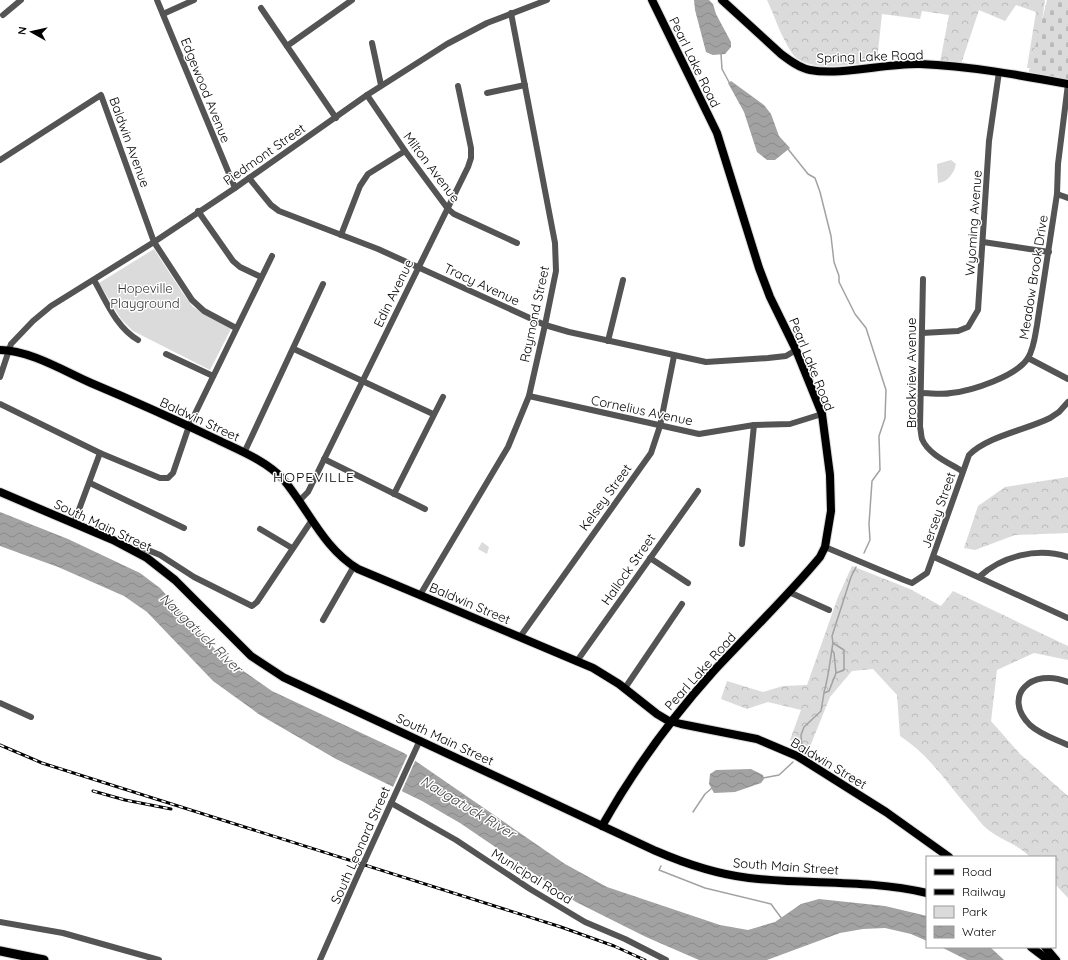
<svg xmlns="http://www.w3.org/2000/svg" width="1068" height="960" font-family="Quicksand,sans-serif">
<defs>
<pattern id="forest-crowns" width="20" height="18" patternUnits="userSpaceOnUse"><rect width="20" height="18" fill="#dbdbdb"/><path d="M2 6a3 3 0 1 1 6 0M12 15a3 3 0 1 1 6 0" fill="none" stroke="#bababa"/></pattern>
<pattern id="cemetery-stones" width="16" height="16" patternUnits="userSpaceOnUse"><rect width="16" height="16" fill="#dbdbdb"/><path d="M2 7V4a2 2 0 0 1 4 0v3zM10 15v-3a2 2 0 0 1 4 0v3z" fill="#bababa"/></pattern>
<pattern id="water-waves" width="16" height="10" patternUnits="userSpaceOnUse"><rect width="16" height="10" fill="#a2a2a2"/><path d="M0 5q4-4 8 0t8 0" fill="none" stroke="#8a8a8a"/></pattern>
</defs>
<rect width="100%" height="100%" fill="#fff"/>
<g fill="#dbdbdb">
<path d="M951,160L956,164C954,173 948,182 938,183L937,164Z"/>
<path d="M154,249L182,292L193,307L231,329L210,370L133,331L121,319L99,283Z"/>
<path d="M482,542L489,547L487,554L478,549Z"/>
</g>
<g fill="url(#forest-crowns)">
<path d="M767,0H1045L1035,68H1027L1036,12L1016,5L1005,21L979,10L961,64L940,62L949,15L922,11L920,19L882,14L877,61C856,64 805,74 792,53C781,37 775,17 767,0Z"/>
<path d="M1068,477V533L1015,535L975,550L964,548L978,506L1005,487Z"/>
<path d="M852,566L910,589L941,606L953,591L1068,646V660L1034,653L997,670L991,721L1019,753L1068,796V898L1055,884V857H1030C1018,844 1000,840 986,828C981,824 977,817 972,812C949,786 930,755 900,736L897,695L873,669L852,671L830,697L809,749L790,740L801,710L768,702L747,709L721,699L727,681L763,692L783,686L807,685L838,597Z"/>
</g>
<path fill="url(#cemetery-stones)" d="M1047,0H1068V80L1029,72Z"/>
<g fill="url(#water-waves)">
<path d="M694,0H709L713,4L716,14L731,42V47L725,54L713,55L706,52L695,10Z"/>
<path d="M731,81L764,105L771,114L779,136L790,148L775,160H767L757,152L744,112L728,83Z"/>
<path d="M0,512L68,539L140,573L160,588L223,658L242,670L272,691L404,753L565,864L607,887L720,925L748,930L775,922L801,904L819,899L885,906L927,916V941L911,934L885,928L863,929L840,933L767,960H699L646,937L576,902L460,823L422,801L336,759L260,715L213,681L147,612L124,596L58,567L0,546Z"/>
<path d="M751,769L763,775L764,779L761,783L735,792L714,793L709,784L710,774L716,770Z"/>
<path d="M941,947H990L1004,960H967Z"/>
</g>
<path fill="#fff" d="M408,754L416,759L401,793L392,789Z"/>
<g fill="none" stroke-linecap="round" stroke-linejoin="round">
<g stroke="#a2a2a2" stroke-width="1.5">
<path d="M721,54L722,69L730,84"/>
<path d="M788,149L808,174L815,178L820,192L831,236L834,262L839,276V282L855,314L866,328L886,390L885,418L879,436L880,470L872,481L869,524L870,540L864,553"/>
<path d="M832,650L834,653L836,673"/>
<path d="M824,692C829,676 830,659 833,643"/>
<path d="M802,749L801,735L804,727L821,711L824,693L829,691L836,673L844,670V650L833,643L832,636L851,577L856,567"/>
<path d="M763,778L779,775L793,762"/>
<path d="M693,812L705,794L712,788"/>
<path d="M661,866L659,870L705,888L771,904L782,919"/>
</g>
<defs>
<g id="major">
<path d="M722,0L781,54C789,60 799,68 810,70C841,76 886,63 920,64C969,66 1019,75 1068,84"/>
<path d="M0,350C29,350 64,371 91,383C134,401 176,420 218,440C241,451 266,461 283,479C309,510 323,548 358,569L593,668L619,684L657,714L667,720L681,724L757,739L797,756L886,812L949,857"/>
<path d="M0,492L113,540L147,558L175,580L251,656L283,677L656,851C686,864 716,874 749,878C808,885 868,879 927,893"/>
<path d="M602,826C633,771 670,720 712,673C748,634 787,597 820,557L825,547L831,511L830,475L822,414L796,350L770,297L759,268L717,133L652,0"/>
<path d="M1031,947L1048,960"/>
<path d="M1045,947L1056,960"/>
</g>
<path id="highway" d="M0,951L44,960"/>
</defs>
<use href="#major" stroke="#dbdbdb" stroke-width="10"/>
<use href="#highway" stroke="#dbdbdb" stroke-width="11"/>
<g stroke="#545454" stroke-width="6">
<path d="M157,0L235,188"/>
<path d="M261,8L336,118"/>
<path d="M163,14L194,0"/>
<path d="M3,15L21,0"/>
<path d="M372,43L381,85"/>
<path d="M287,46L352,0"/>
<path d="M487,93L525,85"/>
<path d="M367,95L405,151L448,209L454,214L517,243"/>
<path d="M0,160L101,95L154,242L192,300L204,311L236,328"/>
<path d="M249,178L271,205L279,211L378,249L545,325L569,332L706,362L768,358L786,356L796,350"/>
<path d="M1057,194L1068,198"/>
<path d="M198,211L233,261L240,267L261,277"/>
<path d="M341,235L360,186L368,174L405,151"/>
<path d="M983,242L1049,252"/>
<path d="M923,279L920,427C921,430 921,436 922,439C928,454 949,463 962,471"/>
<path d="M94,280C106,301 116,327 138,340"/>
<path d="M922,333L958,331L968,327L978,310L989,141L999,72"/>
<path d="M608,341L623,280"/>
<path d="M294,349L433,414"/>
<path d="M166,354L213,376"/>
<path d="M1028,358L1068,379"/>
<path d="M0,377L11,344L33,321L51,306L154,242L235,188L367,95L447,44L487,23L547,0"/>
<path d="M921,393C931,393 942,395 951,393C972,391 1017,376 1028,358C1034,348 1035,336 1037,325L1057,194L1058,164L1068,84"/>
<path d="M529,396L699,434L754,425L790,424L822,414"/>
<path d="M0,404L100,453L160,478H168L173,473L189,426L272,256"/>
<path d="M244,453L323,284"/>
<path d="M324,459L425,509"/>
<path d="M90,483L184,528"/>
<path d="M394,494L443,397"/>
<path d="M299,501L308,492L468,167L471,158V148L458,86"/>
<path d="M74,523L100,453"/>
<path d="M260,529L292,548"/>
<path d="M742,544L754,425"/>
<path d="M825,547L904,580L912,583L927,573L969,455C988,436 1026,430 1050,418L1059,412L1068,402"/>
<path d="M136,551L143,548L160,555L194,577L252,606L257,602L312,520"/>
<path d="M934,557L1068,618"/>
<path d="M650,558L688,583"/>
<path d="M979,577C1002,556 1037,547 1068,557"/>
<path d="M789,592L829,610"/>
<path d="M420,595L508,447L529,396L545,325L556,271L555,243L511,13"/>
<path d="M323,620L354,566"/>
<path d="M520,637L651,453L660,426L674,356"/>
<path d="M577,661L698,491"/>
<path d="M1068,682C1032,667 1001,696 1030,725C1041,735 1055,739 1068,745"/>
<path d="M625,688L682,604"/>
<path d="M0,703L31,717"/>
<path d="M391,803L456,840L530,889L585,922L625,939L666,960"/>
<path d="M365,860L420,740"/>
<path d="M0,922L63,933L159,960"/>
<path d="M320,960L360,870"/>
</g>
<use href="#major" stroke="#000" stroke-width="8"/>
<use href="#highway" stroke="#000" stroke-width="9"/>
<defs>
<g id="rail">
<path d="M0,745L42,763L561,927L614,946L645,960"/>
<path d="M93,791L125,800L171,809"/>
</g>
</defs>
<use href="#rail" stroke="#000" stroke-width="3"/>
<use href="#rail" stroke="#fff" stroke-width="1.5" stroke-dasharray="4.5" stroke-linecap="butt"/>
<path stroke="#545454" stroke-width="6" d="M360,870L365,860"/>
</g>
<g text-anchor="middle" stroke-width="3" stroke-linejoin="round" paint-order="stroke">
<g font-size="13" fill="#000" stroke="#fff">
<text transform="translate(870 56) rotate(-2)" y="5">Spring Lake Road</text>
<text transform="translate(695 62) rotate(64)" y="5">Pearl Lake Road</text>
<text transform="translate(206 90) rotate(68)" y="5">Edgewood Avenue</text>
<text transform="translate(130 142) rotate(70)" y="5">Baldwin Avenue</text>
<text transform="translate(264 154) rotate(-35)" y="5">Piedmont Street</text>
<text transform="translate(432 167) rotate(53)" y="5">Milton Avenue</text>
<text transform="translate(973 223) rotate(-86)" y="5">Wyoming Avenue</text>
<text transform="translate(1033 277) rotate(-81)" y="5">Meadow Brook Drive</text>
<text transform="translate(482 284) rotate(25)" y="5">Tracy Avenue</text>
<text transform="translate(393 293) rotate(-64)" y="5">Edin Avenue</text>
<text transform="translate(534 314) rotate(-78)" y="5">Raymond Street</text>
<text transform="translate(812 364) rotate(68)" y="5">Pearl Lake Road</text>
<text transform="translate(911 373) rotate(-90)" y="5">Brookview Avenue</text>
<text transform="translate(642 410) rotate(12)" y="5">Cornelius Avenue</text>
<text transform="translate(200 419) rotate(25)" y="5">Baldwin Street</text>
<text transform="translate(605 497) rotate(-54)" y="5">Kelsey Street</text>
<text transform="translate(938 510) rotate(-71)" y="5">Jersey Street</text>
<text transform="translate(103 525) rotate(25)" y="5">South Main Street</text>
<text transform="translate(628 569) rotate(-55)" y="5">Hallock Street</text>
<text transform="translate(470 603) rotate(23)" y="5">Baldwin Street</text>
<text transform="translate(700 671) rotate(-48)" y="5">Pearl Lake Road</text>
<text transform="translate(445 739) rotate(25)" y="5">South Main Street</text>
<text transform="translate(829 763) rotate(31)" y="5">Baldwin Street</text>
<text transform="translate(360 845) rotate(-66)" y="5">South Leonard Street</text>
<text transform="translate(786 866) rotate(4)" y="5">South Main Street</text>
<text transform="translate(532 876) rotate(32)" y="5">Municipal Road</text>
</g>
<g font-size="13" fill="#323232" stroke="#fff">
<text x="145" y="293">Hopeville<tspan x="145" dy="15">Playground</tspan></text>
</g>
<g font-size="14" letter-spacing="1" fill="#000" stroke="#fff">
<text x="314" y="482">HOPEVILLE</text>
</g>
<g font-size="14" font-style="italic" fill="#434343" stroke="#fff">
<text transform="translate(201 633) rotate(44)" y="5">Naugatuck River</text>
<text transform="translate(468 807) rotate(31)" y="5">Naugatuck River</text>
</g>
</g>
<rect x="926" y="856" width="130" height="92" fill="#ffffff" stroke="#999999"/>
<rect x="934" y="869" width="20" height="6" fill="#000000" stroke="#999999"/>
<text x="962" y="876" font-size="12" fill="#000000">Road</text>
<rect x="934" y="889" width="20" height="6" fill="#000000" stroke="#999999"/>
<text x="962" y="896" font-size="12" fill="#000000">Railway</text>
<rect x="934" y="906" width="20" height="12" fill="#dbdbdb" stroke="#999999"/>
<text x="962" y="916" font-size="12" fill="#000000">Park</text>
<rect x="934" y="926" width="20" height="12" fill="url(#water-waves)" stroke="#999999"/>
<text x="962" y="936" font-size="12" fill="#000000">Water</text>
<g transform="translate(32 32) rotate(278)" stroke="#ffffff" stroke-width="3" paint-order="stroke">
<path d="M0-3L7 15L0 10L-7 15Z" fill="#000000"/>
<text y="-6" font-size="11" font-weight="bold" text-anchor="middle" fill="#000000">N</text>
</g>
</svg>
